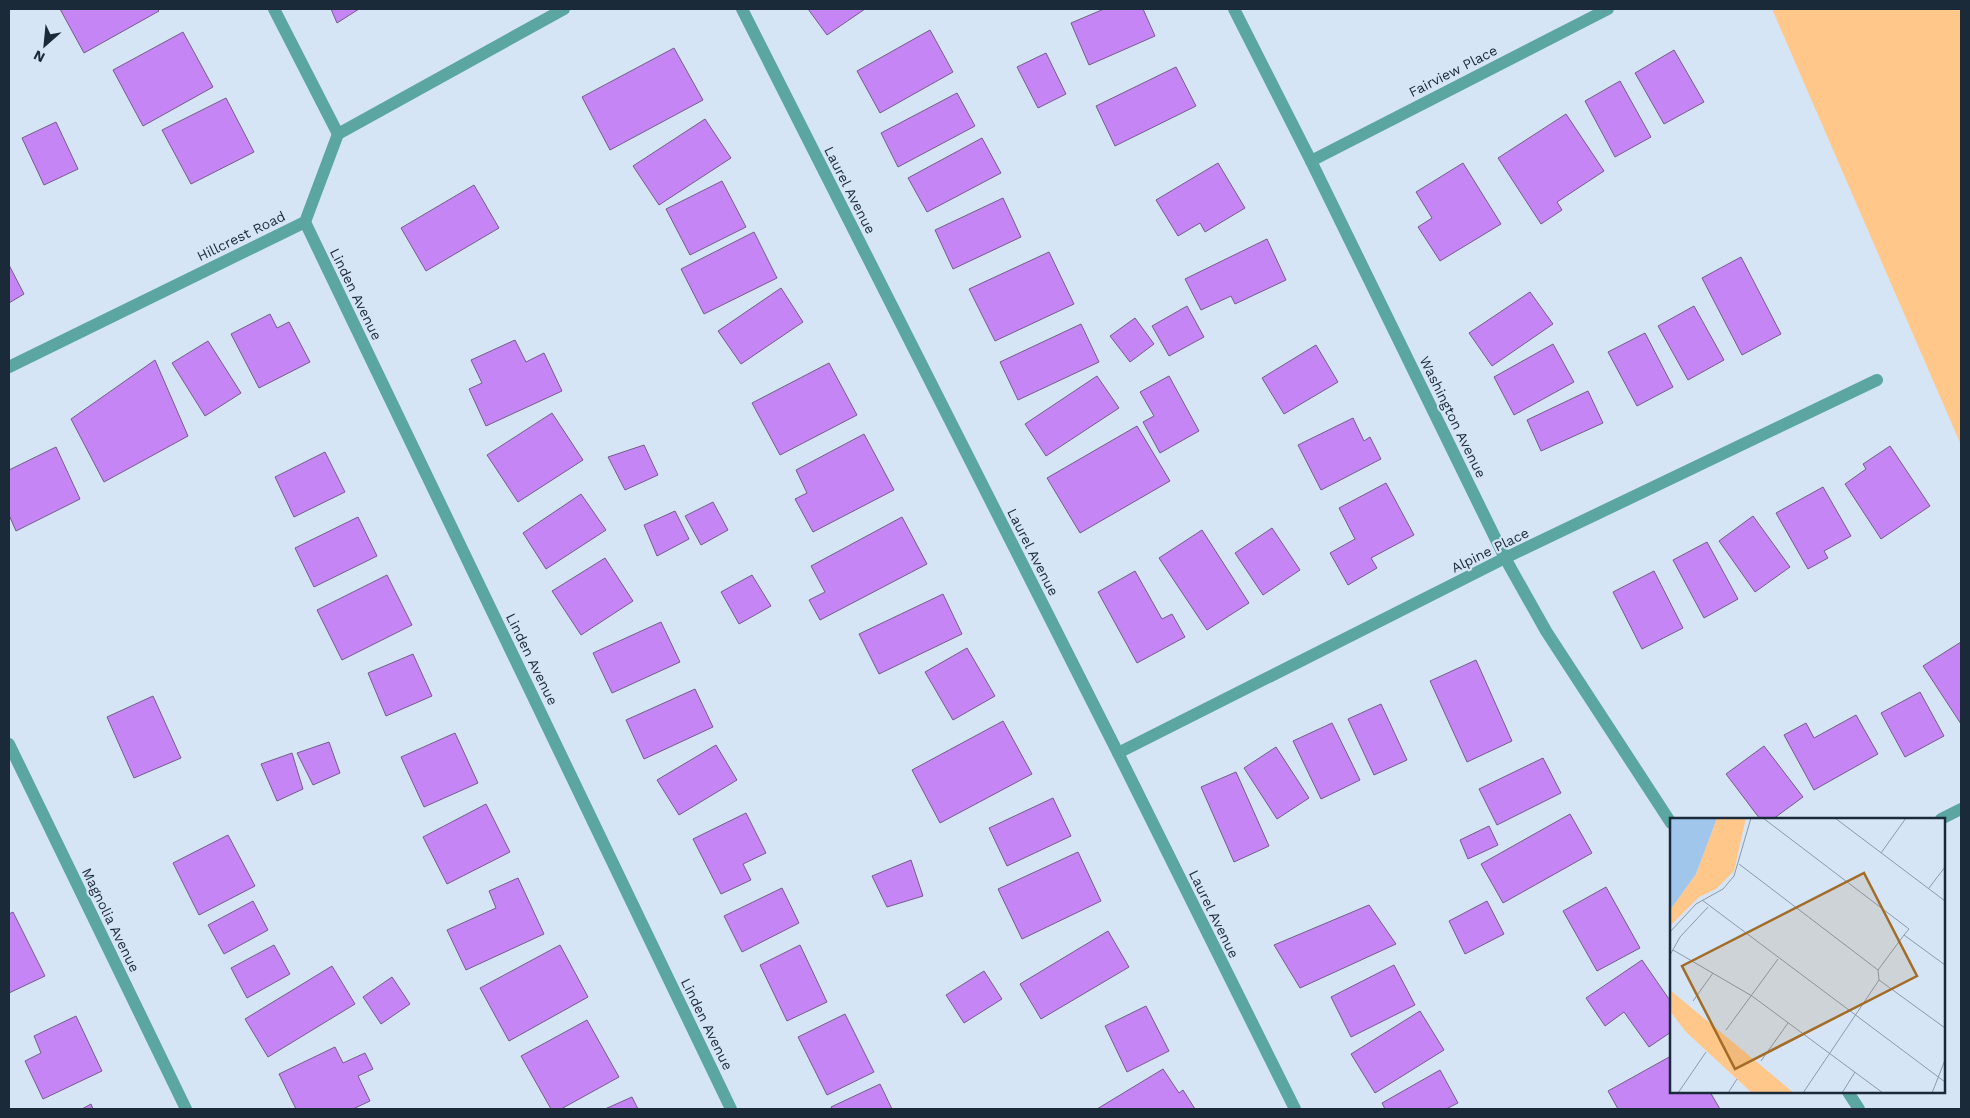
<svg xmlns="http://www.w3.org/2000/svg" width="1970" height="1118" font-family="'Work Sans',sans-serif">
<rect width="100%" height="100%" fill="#d5e5f6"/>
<path fill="#ffc88a" d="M1772,9H1961V445Z"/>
<g fill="#c585f5" stroke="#755d89">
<path d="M60,9H157L159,11L84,53Z"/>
<path d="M331,9H359L337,23Z"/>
<path d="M808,9H865L827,35Z"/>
<path d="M1104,9H1143L1155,36L1089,65L1071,23Z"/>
<path d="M930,30L953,72L880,113L857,71Z"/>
<path d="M183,32L213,87L143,126L113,70Z"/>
<path d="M674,48L703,100L610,150L582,97Z"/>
<path d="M1674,50L1704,102L1664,124L1635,73Z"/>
<path d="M1046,53L1066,94L1038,108L1017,67Z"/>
<path d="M1176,67L1196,106L1115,146L1096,106Z"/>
<path d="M1620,81L1651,137L1615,157L1585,101Z"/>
<path d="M957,93L975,126L898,167L881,133Z"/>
<path d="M226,98L254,152L191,184L162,130Z"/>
<path d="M1566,114L1604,171L1557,202L1562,210L1541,224L1498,158Z"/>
<path d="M705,119L731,158L659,205L633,166Z"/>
<path d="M56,122L78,169L44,185L22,138Z"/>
<path d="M982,138L1001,173L927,212L908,178Z"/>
<path d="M1218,163L1245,208L1205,232L1200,223L1178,236L1156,200Z"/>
<path d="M1463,163L1501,224L1440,261L1418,227L1432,218L1416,192Z"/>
<path d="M722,181L746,227L690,255L666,209Z"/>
<path d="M474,185L499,228L426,271L401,228Z"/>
<path d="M1003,198L1021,237L953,269L935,230Z"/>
<path d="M754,232L777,278L704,314L681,269Z"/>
<path d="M1267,239L1286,280L1235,304L1231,296L1201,310L1185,279Z"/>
<path d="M1049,252L1074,304L995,341L969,289Z"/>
<path d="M1741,257L1781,334L1742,355L1702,278Z"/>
<path d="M9,265L24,294L9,303Z"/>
<path d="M781,288L803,322L741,364L718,331Z"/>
<path d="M1530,292L1553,324L1492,366L1469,333Z"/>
<path d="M1187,306L1204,337L1169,356L1152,326Z"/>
<path d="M1694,306L1724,360L1688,380L1658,326Z"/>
<path d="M270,314L277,328L289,322L310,362L259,388L231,334Z"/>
<path d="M1135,318L1154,344L1130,362L1110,336Z"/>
<path d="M1081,324L1099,362L1018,400L1000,362Z"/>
<path d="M1645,333L1673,387L1637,406L1608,352Z"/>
<path d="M515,340L526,362L544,353L562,391L486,426L469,389L482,383L471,360Z"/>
<path d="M208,341L241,393L205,416L172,363Z"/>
<path d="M1553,344L1574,382L1514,415L1494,377Z"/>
<path d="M1316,345L1338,382L1284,414L1262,378Z"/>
<path d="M155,360L188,436L104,482L71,419Z"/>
<path d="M829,363L857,415L780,455L752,403Z"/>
<path d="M1097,376L1119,408L1046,456L1025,424Z"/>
<path d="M1169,376L1199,431L1160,453L1143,422L1154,416L1140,392Z"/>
<path d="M1588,391L1603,423L1541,451L1527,420Z"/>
<path d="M552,413L583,460L518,502L487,455Z"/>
<path d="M1353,418L1364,441L1370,437L1381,459L1321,490L1298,445Z"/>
<path d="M1137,426L1170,481L1080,533L1047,478Z"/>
<path d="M864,434L894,490L813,532L795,499L807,493L796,470Z"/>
<path d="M644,445L658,475L625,490L608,457Z"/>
<path d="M1890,446L1930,506L1881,539L1845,484L1866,469L1863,464Z"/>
<path d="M56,447L80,499L16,531L9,515V470Z"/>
<path d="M325,452L345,492L294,517L275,477Z"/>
<path d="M1386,483L1414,535L1371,558L1377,568L1348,585L1330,553L1355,539L1339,508Z"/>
<path d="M1823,487L1851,536L1824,551L1828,558L1808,569L1776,513Z"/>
<path d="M581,494L606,530L546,569L523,533Z"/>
<path d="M713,502L728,530L701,545L685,516Z"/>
<path d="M675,511L689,539L657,556L644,525Z"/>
<path d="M1753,516L1790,567L1755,592L1719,541Z"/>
<path d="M358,517L377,556L314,587L295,548Z"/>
<path d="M902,517L927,564L820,620L809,600L825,592L811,566Z"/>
<path d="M1272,528L1300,570L1263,595L1235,553Z"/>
<path d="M1202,530L1249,603L1207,630L1159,558Z"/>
<path d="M1707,542L1738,599L1704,618L1673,560Z"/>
<path d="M605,558L633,601L581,635L552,591Z"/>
<path d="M1135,571L1162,619L1172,614L1185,637L1137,663L1098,592Z"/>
<path d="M1654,571L1683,628L1642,649L1613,592Z"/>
<path d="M387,575L412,625L342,660L317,610Z"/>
<path d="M752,575L771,606L739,624L721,592Z"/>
<path d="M943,594L962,634L879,674L859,634Z"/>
<path d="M661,622L680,662L612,693L593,653Z"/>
<path d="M1961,642V724L1923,666Z"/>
<path d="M967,648L995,696L953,720L925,672Z"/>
<path d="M413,654L432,696L386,716L368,673Z"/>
<path d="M1476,660L1512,741L1467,762L1430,681Z"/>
<path d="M695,689L713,727L644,759L626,720Z"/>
<path d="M1920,692L1944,736L1905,757L1881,713Z"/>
<path d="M153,696L181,758L134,778L107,717Z"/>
<path d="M1381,704L1407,760L1374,775L1348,719Z"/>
<path d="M1856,715L1878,754L1814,790L1784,735L1806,723L1814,738Z"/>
<path d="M1003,721L1032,774L940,823L912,770Z"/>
<path d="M1332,723L1360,780L1321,799L1293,741Z"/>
<path d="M455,733L478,783L424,807L401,757Z"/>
<path d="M329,742L340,773L313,785L297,753Z"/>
<path d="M716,745L737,780L679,815L657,780Z"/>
<path d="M1764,746L1803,797L1773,819H1760L1726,774Z"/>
<path d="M1276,747L1309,798L1277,819L1244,768Z"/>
<path d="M292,753L303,789L277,801L261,764Z"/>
<path d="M1543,758L1561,793L1497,825L1479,789Z"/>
<path d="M1236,772L1269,846L1234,862L1201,787Z"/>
<path d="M1053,798L1071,836L1007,866L989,828Z"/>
<path d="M486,804L510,852L447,884L423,837Z"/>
<path d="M746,813L766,853L743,864L751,880L721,894L693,839Z"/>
<path d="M1570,814L1592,853L1503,903L1481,864Z"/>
<path d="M1489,826L1498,845L1468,859L1460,840Z"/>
<path d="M228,835L255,886L199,915L173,863Z"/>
<path d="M1078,852L1101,901L1022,939L998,889Z"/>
<path d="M911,860L923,896L887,907L872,876Z"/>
<path d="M518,878L544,934L466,970L447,930L496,908L489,891Z"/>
<path d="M1606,887L1640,948L1597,971L1563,911Z"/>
<path d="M782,888L799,923L742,952L724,916Z"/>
<path d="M253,901L268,930L224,954L208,925Z"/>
<path d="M1487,901L1504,934L1465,954L1449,921Z"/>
<path d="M1369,905L1396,944L1300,988L1274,945Z"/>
<path d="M13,912L45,976L9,993V914Z"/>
<path d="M1108,931L1129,967L1041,1019L1020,984Z"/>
<path d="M274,945L290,974L247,998L231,968Z"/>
<path d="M560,945L588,997L509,1041L480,988Z"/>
<path d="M800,945L827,1002L787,1021L760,965Z"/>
<path d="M1642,960L1671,1002V1032L1649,1047L1624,1012L1605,1026L1586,998Z"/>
<path d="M1394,965L1415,1005L1351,1037L1331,997Z"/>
<path d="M332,966L355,1004L268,1057L245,1019Z"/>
<path d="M984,971L1002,999L964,1023L946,995Z"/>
<path d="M392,977L410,1004L381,1024L363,997Z"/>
<path d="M1146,1006L1169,1051L1127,1072L1105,1026Z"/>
<path d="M1420,1011L1444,1050L1375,1093L1351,1054Z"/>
<path d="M845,1014L874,1072L827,1095L798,1037Z"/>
<path d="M76,1016L102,1071L43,1099L25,1061L41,1053L34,1036Z"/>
<path d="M587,1020L619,1077L561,1109H551L521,1056Z"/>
<path d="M335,1047L343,1063L365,1053L373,1069L358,1076L370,1101L353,1109H296L279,1074Z"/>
<path d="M1671,1056V1092H1710L1720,1109H1618L1608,1091Z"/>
<path d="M1163,1069L1179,1093L1183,1090L1195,1109H1097Z"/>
<path d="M1440,1070L1458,1103L1446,1109H1385L1382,1103Z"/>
<path d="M880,1084L892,1109H832L831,1107Z"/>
<path d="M632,1097L638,1109H605Z"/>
<path d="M91,1104L93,1109H82Z"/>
</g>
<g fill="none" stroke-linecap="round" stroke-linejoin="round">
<g stroke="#5ba6a0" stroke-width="12">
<path d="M274,9L338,134"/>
<path d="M742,9L1118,753L1295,1109"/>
<path d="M1234,9L1311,161L1505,558L1546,631L1671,823"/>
<path d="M1311,161L1608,9"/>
<path d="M305,222L731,1109"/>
<path d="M9,367L305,222L338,134L564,9"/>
<path d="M9,744L186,1109"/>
<path d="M1118,753L1505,558L1877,380"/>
<path d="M1941,819L1961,809"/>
<path d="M1848,1092L1859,1109"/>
</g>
</g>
<g text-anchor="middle" stroke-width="4.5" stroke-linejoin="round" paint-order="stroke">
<g font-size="14" fill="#1a2a39" stroke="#d5e5f6">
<text transform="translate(1453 71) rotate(-27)" y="5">Fairview Place</text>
<text transform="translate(850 190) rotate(63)" y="5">Laurel Avenue</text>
<text transform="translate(241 236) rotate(-26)" y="5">Hillcrest Road</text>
<text transform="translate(356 294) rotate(64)" y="5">Linden Avenue</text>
<text transform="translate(1453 417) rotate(64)" y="5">Washington Avenue</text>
<text transform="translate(1490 550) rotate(-26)" y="5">Alpine Place</text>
<text transform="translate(1033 552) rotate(63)" y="5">Laurel Avenue</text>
<text transform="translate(532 659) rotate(64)" y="5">Linden Avenue</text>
<text transform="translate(1214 914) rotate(64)" y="5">Laurel Avenue</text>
<text transform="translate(111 920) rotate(64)" y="5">Magnolia Avenue</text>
<text transform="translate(707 1024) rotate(64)" y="5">Linden Avenue</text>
</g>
</g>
<g transform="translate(1670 818)">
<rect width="275" height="275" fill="#d5e5f6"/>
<path d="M47,0H76L64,53L46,71L29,79L0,108V92L26,56ZM0,172L124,275H82L16,214L0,193Z" fill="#ffc88a"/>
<path d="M0,0H47L26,56L0,92Z" fill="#a1c6ec"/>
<path fill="none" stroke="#8a9aaa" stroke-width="1" d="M93,0L239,111L234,117L275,147M165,0L275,83M211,35L236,0M69,46L208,152M259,70L275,49M32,82L275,264M0,114L26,86L53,71L64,58L81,0M3,132L82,178L213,275M0,137L10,119L38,89M209,162L275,210M23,183L43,155M56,212L108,141M91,243L118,205M8,275L36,234M58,275L67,261M133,275L209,162L208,152L234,117M172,275L185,254M262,275L275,242"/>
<path fill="#a26c26" fill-opacity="0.15" stroke="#a26c26" stroke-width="2.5" d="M194,55L247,158L65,251L12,148Z"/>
<rect width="275" height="275" fill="none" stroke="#1a2a39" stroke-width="2.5"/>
</g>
<rect width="1970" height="1118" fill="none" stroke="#1a2a39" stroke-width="20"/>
<g transform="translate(45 45) rotate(207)" stroke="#d5e5f6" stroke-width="4" paint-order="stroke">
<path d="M0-4L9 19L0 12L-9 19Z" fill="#1a2a39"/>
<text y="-8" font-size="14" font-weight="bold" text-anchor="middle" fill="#1a2a39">N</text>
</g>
</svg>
